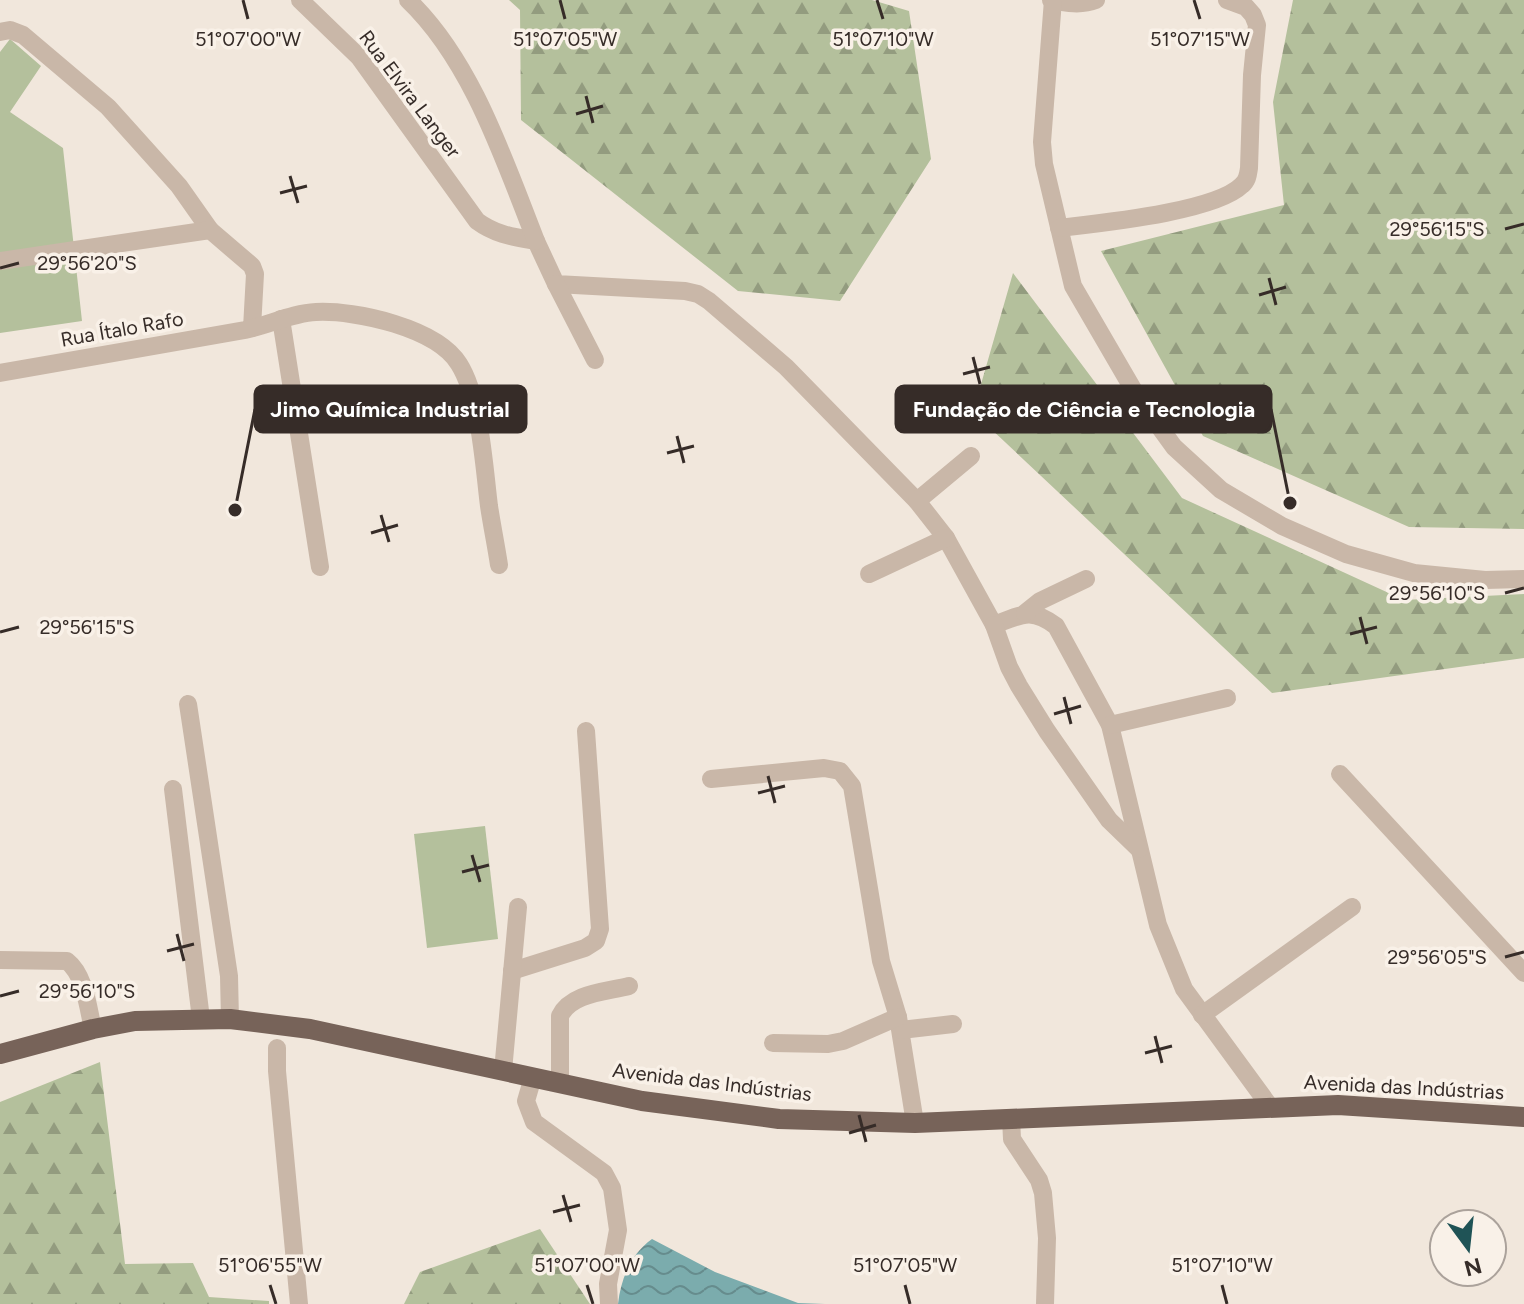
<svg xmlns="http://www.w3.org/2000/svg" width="1524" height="1304" font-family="Figtree,sans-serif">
<defs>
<pattern id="forest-firs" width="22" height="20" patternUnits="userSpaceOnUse" patternTransform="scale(2)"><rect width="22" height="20" fill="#b4c09c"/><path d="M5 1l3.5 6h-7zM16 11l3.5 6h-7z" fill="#939c7f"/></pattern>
<pattern id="water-waves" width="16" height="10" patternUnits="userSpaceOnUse" patternTransform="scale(2)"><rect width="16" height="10" fill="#7bacad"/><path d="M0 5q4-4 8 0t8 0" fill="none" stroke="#668c8d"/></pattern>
</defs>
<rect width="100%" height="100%" fill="#f1e7dc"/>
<g fill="#b4c09c">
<path d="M10,39L41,66L10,112L63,148L82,321L0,333V52Z"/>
<path d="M485,826L498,939L427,948L414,834Z"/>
</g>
<g fill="url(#forest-firs)">
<path d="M509,0H872L909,11L931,159L840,301L738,291L521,120L520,10Z"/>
<path d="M1293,0H1524V529L1409,527L1203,436L1101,251L1284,205L1273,102Z"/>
<path d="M1013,273L1182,498L1404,600L1524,594V658L1272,693L973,412Z"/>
<path d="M100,1062L125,1264L193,1263L209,1297L269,1301V1304H0V1102Z"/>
<path d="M540,1229L590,1304H404L420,1272Z"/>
</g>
<path fill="url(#water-waves)" d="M652,1239L715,1272L798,1303L825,1304H618C621,1278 631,1254 652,1239Z"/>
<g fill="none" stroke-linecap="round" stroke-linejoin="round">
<g stroke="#c9b7a8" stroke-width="18">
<path d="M300,0L359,57L477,221C496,235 514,237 536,241L556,284L685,291L698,294L709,301L786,367L917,501L946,538L994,625C1021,615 1031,607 1056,626L1110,725L1158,925L1184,989L1271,1108"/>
<path d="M408,0C472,61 504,160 536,241"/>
<path d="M1051,0C1066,3 1081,6 1096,0"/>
<path d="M1053,0L1042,142L1044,164L1073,286L1137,396L1174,447L1221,490L1282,526L1346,554L1414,573L1485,580L1524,579"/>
<path d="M0,32L10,30L23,35L108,107L179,186L210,230"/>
<path d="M1059,228C1100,223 1215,212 1242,185C1248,180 1248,174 1249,168L1252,75L1257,25L1253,15L1246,7L1227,0"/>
<path d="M0,261L210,230L252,266L255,274L252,328"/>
<path d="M556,284L595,360"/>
<path d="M281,319L320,567"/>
<path d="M0,373C82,359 163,344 245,330C269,325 292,313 316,312C356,310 437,328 459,364C480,397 484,466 489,506C492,526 496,545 499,565"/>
<path d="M917,501L971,456"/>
<path d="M869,574L946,538"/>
<path d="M1025,613L1040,601L1086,579"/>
<path d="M994,625L1009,667L1019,686L1047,731L1109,820L1139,849"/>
<path d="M188,704L229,976L230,1019"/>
<path d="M1110,725L1227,698"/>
<path d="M1340,774L1524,973"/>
<path d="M711,779L824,768L840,771L852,786L881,961L898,1017L915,1123"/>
<path d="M173,789L201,1019"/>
<path d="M0,960L67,961C85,975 88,1008 93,1029"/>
<path d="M512,971L585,948L596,941L600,929L586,731"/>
<path d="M1202,1015L1352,907"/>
<path d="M901,1030L953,1024"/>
<path d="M773,1043L828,1044L843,1041L898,1017"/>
<path d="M277,1048V1071L299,1304"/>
<path d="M503,1071L518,907"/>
<path d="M533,1077L526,1101L534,1122L604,1173L612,1188L618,1230L608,1284L609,1304"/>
<path d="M560,1083V1016C571,993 606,992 629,986"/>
<path d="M1011,1118L1012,1139L1039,1180L1043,1193L1047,1238L1045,1304"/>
</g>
<path stroke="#776359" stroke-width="20" d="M0,1054L93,1029L135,1021L230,1019L310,1029L642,1101L779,1119L915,1123L1338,1105L1524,1117"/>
</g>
<path fill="none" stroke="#362c28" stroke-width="3" d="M243,0L248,19M560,0L565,19M877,0L883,19M1194,0L1200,19M586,96L593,123M576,114L603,106M290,176L298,203M280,193L307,186M1505,229L1524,224M0,268L19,263M1269,278L1276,305M1259,295L1286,287M973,357L980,384M963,374L990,367M677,436L684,463M667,453L694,446M381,515L389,542M371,533L398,525M1505,593L1524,588M1360,617L1367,644M0,632L19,627M1350,634L1377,627M1064,697L1071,724M1054,714L1081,706M768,776L775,803M758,793L785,786M472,855L480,882M462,872L489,865M177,934L184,961M167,951L194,944M1505,957L1524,952M0,996L19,991M1155,1036L1162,1063M1145,1053L1172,1046M859,1115L866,1142M849,1133L876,1125M563,1195L571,1222M553,1212L580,1205M270,1285L276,1304M587,1285L593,1304M905,1285L910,1304M1222,1285L1227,1304"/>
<g text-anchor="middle" stroke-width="7" stroke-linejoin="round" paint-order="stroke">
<g font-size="20" fill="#362c28" stroke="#f9f1e8">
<text transform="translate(410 94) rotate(53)" y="7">Rua Elvira Langer</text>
<text transform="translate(122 329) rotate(-10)" y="7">Rua Ítalo Rafo</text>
<text transform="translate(712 1082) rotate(7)" y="7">Avenida das Indústrias</text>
<text transform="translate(1404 1087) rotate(3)" y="7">Avenida das Indústrias</text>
</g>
</g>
<g font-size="20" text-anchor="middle" fill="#362c28" stroke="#f9f1e8" stroke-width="7" stroke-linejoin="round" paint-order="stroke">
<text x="248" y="46">51°07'00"W</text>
<text x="565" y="46">51°07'05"W</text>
<text x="883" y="46">51°07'10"W</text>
<text x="1200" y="46">51°07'15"W</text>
<text x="1437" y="236">29°56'15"S</text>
<text x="87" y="270">29°56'20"S</text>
<text x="1437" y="600">29°56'10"S</text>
<text x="87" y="634">29°56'15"S</text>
<text x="1437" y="964">29°56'05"S</text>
<text x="87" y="998">29°56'10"S</text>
<text x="270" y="1272">51°06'55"W</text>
<text x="587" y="1272">51°07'00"W</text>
<text x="905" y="1272">51°07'05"W</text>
<text x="1222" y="1272">51°07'10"W</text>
</g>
<path fill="none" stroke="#362c28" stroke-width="3" d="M235 510L255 409M1290 503L1271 409"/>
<g fill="#362c28" stroke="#f9f1e8" stroke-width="3">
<circle cx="235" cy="510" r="8"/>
<circle cx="1290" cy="503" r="8"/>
</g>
<g fill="#362c28" stroke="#362c28" stroke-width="3">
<rect x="255" y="386" width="271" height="46" rx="8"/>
<rect x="896" y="386" width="375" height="46" rx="8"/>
</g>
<g font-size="22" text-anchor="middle" font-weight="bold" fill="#fff">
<text x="390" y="417">Jimo Química Industrial</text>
<text x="1084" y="417">Fundação de Ciência e Tecnologia</text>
</g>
<g transform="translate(1468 1248) rotate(165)"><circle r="38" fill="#f9f1e8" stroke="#aba29b" stroke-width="2"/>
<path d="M0-6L14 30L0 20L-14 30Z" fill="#1f5356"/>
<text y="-12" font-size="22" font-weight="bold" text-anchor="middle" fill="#362c28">N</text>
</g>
</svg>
